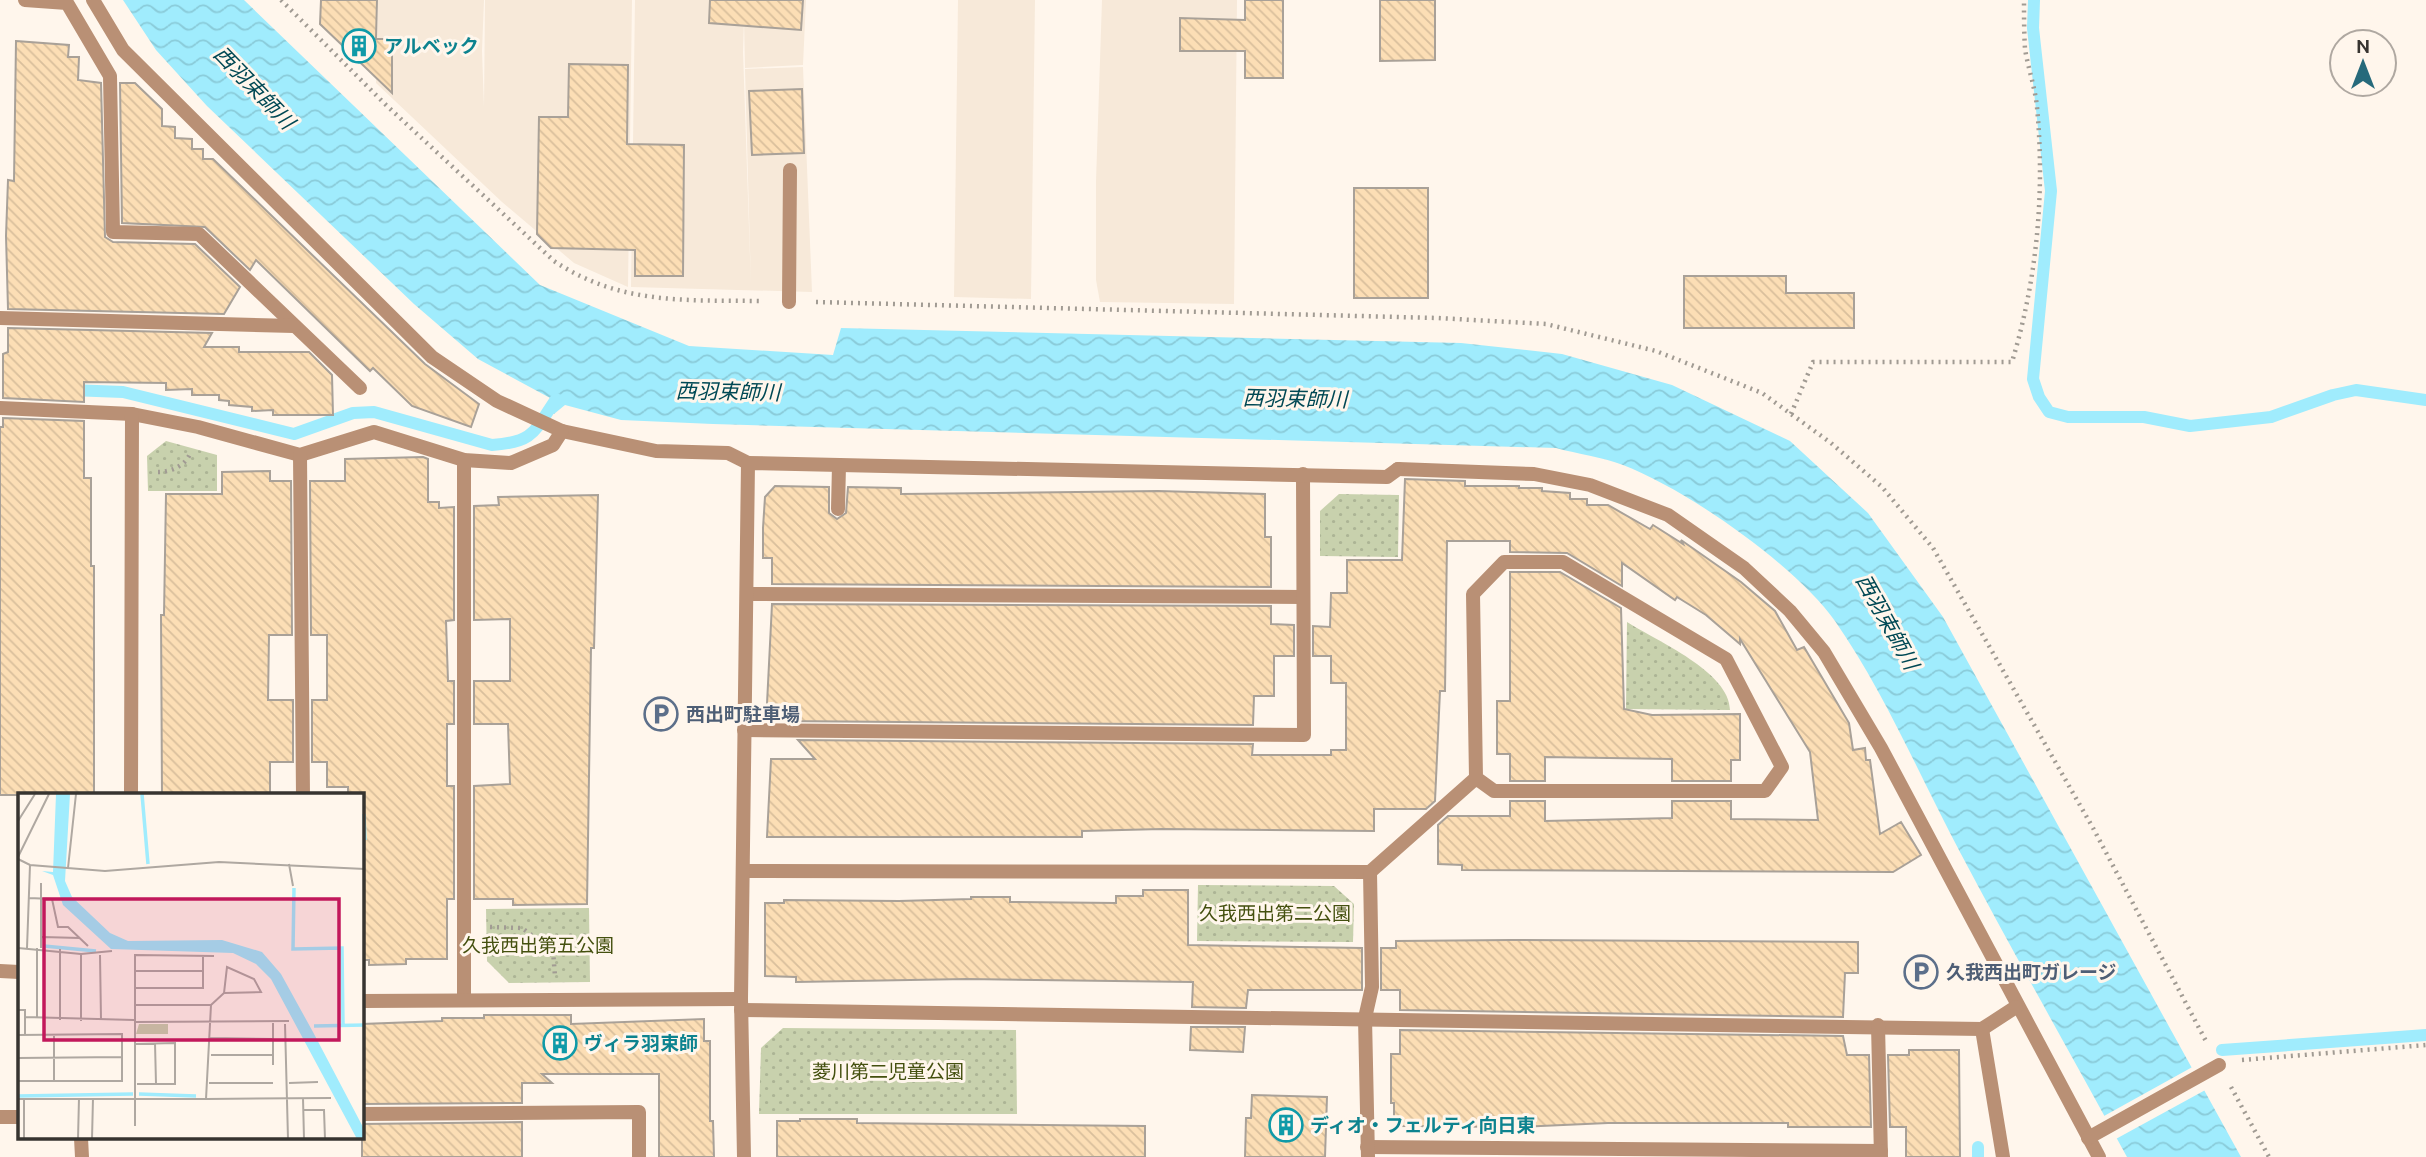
<svg xmlns="http://www.w3.org/2000/svg" width="2426" height="1157" font-family="Ubuntu,'Noto Sans JP',sans-serif">
<defs>
<pattern id="park-dots" width="8" height="8" patternUnits="userSpaceOnUse" patternTransform="scale(1.75)"><rect width="8" height="8" fill="#c8d1ad"/><path d="M2 2h.1M6 6h.1" fill="none" stroke="#acb495" stroke-width="1.8" stroke-linecap="round"/></pattern>
<pattern id="water-waves" width="16" height="10" patternUnits="userSpaceOnUse" patternTransform="scale(1.75)"><rect width="16" height="10" fill="#a0ecfd"/><path d="M0 5q4-4 8 0t8 0" fill="none" stroke="#8acbd9"/></pattern>
<pattern id="building-back-hatch" width="6" height="6" patternUnits="userSpaceOnUse" patternTransform="scale(1.75)"><rect width="6" height="6" fill="#fcdeb5"/><path d="M-1 5l2 2M0 0l6 6M5-1l2 2" fill="none" stroke="#d9bf9c"/></pattern>
</defs>
<rect width="100%" height="100%" fill="#fff6ec"/>
<g fill="#f7e9d9">
<path d="M378,0H484L482,51L484,107L485,0H632L628,287L574,263L502,202L376,83Z"/>
<path d="M635,0H806L803,65L745,68L744,18L743,52L751,286L745,69L803,67L812,292L631,287Z"/>
<path d="M958,0H1035L1031,299L954,297Z"/>
<path d="M1102,0H1237L1234,304L1100,302L1096,280V181Z"/>
</g>
<g fill="url(#park-dots)">
<path d="M166,441L217,455V491H148L147,456Z"/>
<path d="M1339,494L1399,495L1398,557L1320,556V511Z"/>
<path d="M1627,622C1657,641 1730,672 1730,710L1626,709Z"/>
<path d="M1198,885L1334,886L1354,904L1353,942L1197,941Z"/>
<path d="M589,908L590,982L509,983L487,961L486,909Z"/>
<path d="M783,1028L1016,1030L1017,1114H759L761,1048Z"/>
</g>
<path fill="url(#water-waves)" d="M123,0H244L540,285L689,346L833,355L841,328L1461,343L1562,354L1672,385L1790,441L1868,513L1943,617L2241,1157H2127C2072,1056 2015,956 1961,854C1920,777 1885,693 1835,621C1795,565 1688,490 1623,465C1602,457 1578,454 1556,448L713,424L621,420L565,405L554,414L546,410L552,399L478,359L414,304L207,106L156,50Z"/>
<path fill="#fff6ec" d="M2196,1065L2209,1088L2114,1140L2100,1114L2104,1116Z"/>
<g fill="none" stroke-linecap="round" stroke-linejoin="round">
<g stroke="#a0ecfd" stroke-width="12">
<path d="M2034,0L2033,28L2051,191L2033,379L2039,397L2049,412L2068,417H2144L2190,426L2271,417L2333,395L2356,390L2426,400"/>
<path d="M70,390L123,392L294,434L353,413L374,412L492,445C534,442 534,432 556,399"/>
<path d="M2222,1050L2426,1035"/>
<path d="M1978,1157V1147"/>
</g>
</g>
<g fill="url(#building-back-hatch)" stroke="#a9a198" stroke-width="2">
<path d="M321,0H377L376,39H392V93L320,24Z"/>
<path d="M710,0H803L801,30L709,23Z"/>
<path d="M1245,0H1283V78H1245V51H1180V18L1245,20Z"/>
<path d="M1380,0H1435V60L1380,61Z"/>
<path d="M16,41L69,45L68,57H79L78,80L101,83L105,237L113,242L195,244L240,287L224,314L8,309L6,236L8,180L14,181Z"/>
<path d="M569,64L628,65L627,144L684,145L683,276H635V250L551,248L537,234L539,117H568Z"/>
<path d="M120,83H135L162,109V126L175,127V138L192,139V149H203V159H213L425,364L479,404L471,427L412,406L373,368L370,371L256,260L250,270L205,227L122,223Z"/>
<path d="M802,89L804,153L752,155L749,91Z"/>
<rect x="1354" y="188" width="74" height="110"/>
<path d="M1684,276H1786V293H1854V328H1684Z"/>
<path d="M8,328L212,333L204,347H239V352H309L332,375L333,415H273V410L252,411V407L229,405V401L219,400V395H192V389L166,390V383L84,382V402L3,398V354L8,352Z"/>
<path d="M3,418L84,421V478H91V566H94V795H0V427H3Z"/>
<path d="M423,457L428,459V502H439V508L454,507V620L446,621L448,681H454V724H447V786H454V899H447V959H406V964L369,965V960H362V795H348V787H327V762H312V700H327V635H311L310,481H345V459Z"/>
<path d="M270,471V481H291L292,635H269L268,700H293V762H270V795H162L161,615H164L166,494H222V472Z"/>
<path d="M1405,479L1465,481V486H1519V488H1542V491L1570,493V499H1587V505H1608L1650,529L1653,525L1683,544L1681,540L1741,582L1775,611L1797,650L1804,647L1849,723L1853,750L1865,748L1866,760H1870L1880,834L1901,822L1921,855L1893,872L1462,870V865L1438,864V825L1448,816H1510V801H1545V821L1672,818V801H1731V819L1818,820L1810,752L1740,639V644L1706,615L1677,597L1675,600L1622,563V586L1567,553L1510,552V541H1447L1445,691H1440L1435,801L1426,809H1374V831L1162,829L1082,831V837H767L771,759H815L798,740L1253,744L1252,755H1331V750H1346V683H1331V656H1313V626L1330,627L1331,593H1347V560H1402Z"/>
<path d="M775,486L829,487V513L837,519L846,513L848,487L901,488V494L1158,491L1265,494V537H1271V587L772,584V558H763V528L765,497Z"/>
<path d="M598,495L594,648H591L587,904L513,905V899H474V786L510,784L508,724H474V681H510V619L474,620V506L499,505L498,497Z"/>
<path d="M1510,572H1560L1621,608L1624,709L1652,715L1740,714V760H1731V781H1672V759L1545,757V781H1510V754H1497V701H1510Z"/>
<path d="M772,604L1271,606V624L1294,625V656H1274V696H1254L1253,725L782,721L767,704Z"/>
<path d="M1143,890H1188V945L1362,948V990H1248L1246,1008L1192,1007L1193,982L967,979L796,982V977L765,976V903H784V900L899,901L971,899V897H1010V902L1116,903V896H1143Z"/>
<path d="M1511,940L1858,942V973H1845L1843,1017L1400,1010V990H1381V948H1396V941Z"/>
<path d="M484,1015H571V1024L704,1019V1041H710V1121H713L714,1157H659V1074H542L552,1083H522V1103L362,1104V1024L442,1021V1018H484Z"/>
<path d="M1191,1027H1245L1243,1052L1190,1050Z"/>
<path d="M1400,1030L1843,1036L1847,1055H1869L1871,1127H1788V1123H1608L1516,1127L1399,1126V1119H1394V1103H1391V1054H1400Z"/>
<path d="M1909,1050H1959L1960,1157H1906V1127H1890L1888,1055H1909Z"/>
<path d="M1252,1095L1327,1097L1325,1157H1245L1246,1118H1251Z"/>
<path d="M800,1119H857V1123L1145,1126V1157H777V1121H800Z"/>
<path d="M522,1122V1157H362V1124Z"/>
</g>
<g fill="none" stroke-linecap="round" stroke-linejoin="round">
<g stroke="#a19b93" stroke-width="4.5" stroke-dasharray="2 5" stroke-linecap="butt">
<path d="M281,0L386,105L554,261C620,305 686,300 762,301"/>
<path d="M816,302L1437,318L1546,324L1656,351L1762,393L1831,443L1882,487L1933,548L2093,828L2207,1043"/>
<path d="M1791,414L1813,362H2012C2037,279 2045,193 2037,107C2035,87 2028,68 2025,49C2024,33 2024,16 2024,0"/>
<path d="M158,472C172,472 187,465 191,451"/>
<path d="M490,927L522,928L553,951L555,976"/>
<path d="M2242,1060L2426,1045"/>
<path d="M2231,1087L2269,1157"/>
</g>
<g stroke="#b99075" stroke-width="14">
<path d="M93,0L123,50L432,357L497,401L562,431L656,451L728,453L748,463"/>
<path d="M789,302L790,170"/>
<path d="M1398,469L1534,474L1590,485L1668,515L1744,568L1790,611L1824,652L1881,748L2099,1157"/>
</g>
<g stroke="#b99075" stroke-width="14">
<path d="M25,0L67,3L110,76L113,232L199,234L360,388"/>
<path d="M0,318L294,326"/>
<path d="M0,408L132,414L198,427L300,455L374,432L464,460L511,463L553,445L562,431"/>
<path d="M300,455L303,795"/>
<path d="M464,460V1000"/>
<path d="M838,509L839,465"/>
<path d="M747,594L1303,597"/>
<path d="M744,730L1304,735L1303,474"/>
<path d="M131,795L132,414"/>
<path d="M744,871L1370,872L1476,778L1473,594L1504,562H1563L1726,659L1782,767L1765,791H1494L1476,778"/>
<path d="M0,971L19,972"/>
<path d="M362,1001L741,999"/>
<path d="M741,1010L1982,1029L2016,1007"/>
<path d="M1878,1025L1881,1157"/>
<path d="M1982,1029L2003,1157"/>
<path d="M362,1114L639,1112V1157"/>
<path d="M0,1117H19"/>
<path d="M81,1138L82,1157"/>
<path d="M2088,1138L2219,1065"/>
<path d="M1367,1147L1881,1151"/>
<path d="M744,1157L741,999L748,463L1387,477L1398,469"/>
<path d="M1368,1157L1365,1018L1372,987L1370,872"/>
</g>
</g>
<defs>
<symbol id="building-ring" viewBox="-11 -11 22 22"><circle r="9.5" fill="#fff6ec" stroke="#0f9aa8" stroke-width="1.5"/><path d="M-4-6H4V6H1V3H-1V6H-4ZM-2.5-4.3h1.7v1.8h-1.7ZM.8-4.3h1.7v1.8H.8ZM-2.5-1h1.7V.8h-1.7ZM.8-1h1.7V.8H.8Z" fill="#0f9aa8"/></symbol>
<symbol id="parking-ring" viewBox="-11 -11 22 22"><circle r="9.5" fill="#fff6ec" stroke="#5c6f8a" stroke-width="1.5"/><path d="M-3.5-5.5H1a3.5 3.5 0 0 1 0 7H-1V5.5H-3.5ZM-1-3.4V-.6H.8a1.4 1.4 0 0 0 0-2.8Z" fill="#5c6f8a"/></symbol>
</defs>
<g fill-rule="evenodd">
<use href="#building-ring" x="340" y="27" width="38" height="38"/>
<use href="#parking-ring" x="642" y="695" width="38" height="38"/>
<use href="#parking-ring" x="1902" y="953" width="38" height="38"/>
<use href="#building-ring" x="541" y="1024" width="38" height="38"/>
<use href="#building-ring" x="1267" y="1106" width="38" height="38"/>
</g>
<g text-anchor="middle" stroke-width="6" stroke-linejoin="round" paint-order="stroke">
<g font-size="19" font-weight="bold" fill="#0d838f" stroke="#fff6ec" text-anchor="start">
<text x="384" y="53">アルベック</text>
<text x="584" y="1050">ヴィラ羽束師</text>
<text x="1310" y="1132">ディオ・フェルティ向日東</text>
</g>
<g font-size="19" font-weight="bold" fill="#4e5e75" stroke="#fff6ec" text-anchor="start">
<text x="686" y="721">西出町駐車場</text>
<text x="1946" y="979">久我西出町ガレージ</text>
</g>
<g font-size="19" fill="#44500f" stroke="#fff6ec">
<text x="1275" y="920">久我西出第二公園</text>
<text x="538" y="952">久我西出第五公園</text>
<text x="888" y="1078">菱川第二児童公園</text>
</g>
<g font-size="21" font-style="italic" fill="#004854" stroke="#fff6ec">
<text transform="translate(254 88) rotate(46)" y="7">西羽束師川</text>
<text transform="translate(728 392) rotate(1)" y="7">西羽束師川</text>
<text transform="translate(1295 399) rotate(1)" y="7">西羽束師川</text>
<text transform="translate(1887 622) rotate(61)" y="7">西羽束師川</text>
</g>
</g>
<g transform="translate(18 793)">
<rect width="346" height="346" fill="#fff6ec"/>
<path d="M121,231H150V241H118Z" fill="#c8d1ad"/>
<path d="M38,1H52L47,88L54,104L92,140L110,148L204,147L244,159L263,181L295,239L346,336V346H339L253,186L238,171L215,160L93,156L45,112L35,82L24,78L35,79Z" fill="#a0ecfd"/>
<path fill="none" stroke="#a0ecfd" stroke-width="3.5" d="M124,1L130,71M346,21L347,47M276,95L275,156L324,155L325,232M26,153L78,158M296,233L347,232M121,301L178,303M0,303L115,301"/>
<path fill="none" stroke="#afa8a1" stroke-width="2" d="M0,28L17,1M0,64L31,1M0,66L12,72L87,78L201,69L347,76M271,71L275,93M50,75L58,1M23,90V155M11,105L34,106L40,134H50L70,153M24,144L62,145M0,155L63,161L94,158M9,155L12,72M19,155V224M63,161V228M82,162L83,227M117,178H185M117,195H185V163M117,212H193L206,200L209,174L236,186L243,199L206,200M0,217H7V242M7,224L116,227M42,227V156M116,229L271,228M255,230V272M267,231L270,346M0,242L104,241V288H0M36,242V288M192,245L255,246M137,250L138,291M117,251L157,250V291H119M193,262H255M0,265L104,264M191,290H255M271,290L300,289M285,305L286,346M0,306H188L193,212M188,306L313,305M286,317H306L307,346M117,333V162L196,163M6,346V306M60,346L61,305M74,346L75,305"/>
<path fill="#c2185b" fill-opacity="0.15" stroke="#c2185b" stroke-width="3.5" d="M26,106H321V247H26Z"/>
<rect width="346" height="346" fill="none" stroke="#373430" stroke-width="3.5"/>
</g>
<g transform="translate(2363 63)"><circle r="33" fill="#fff6ec" stroke="#afa8a1" stroke-width="2"/>
<path d="M0-5L12 26L0 18L-12 26Z" fill="#266a7b"/>
<text y="-10" font-size="19" font-weight="bold" text-anchor="middle" fill="#373430">N</text>
</g>
</svg>
